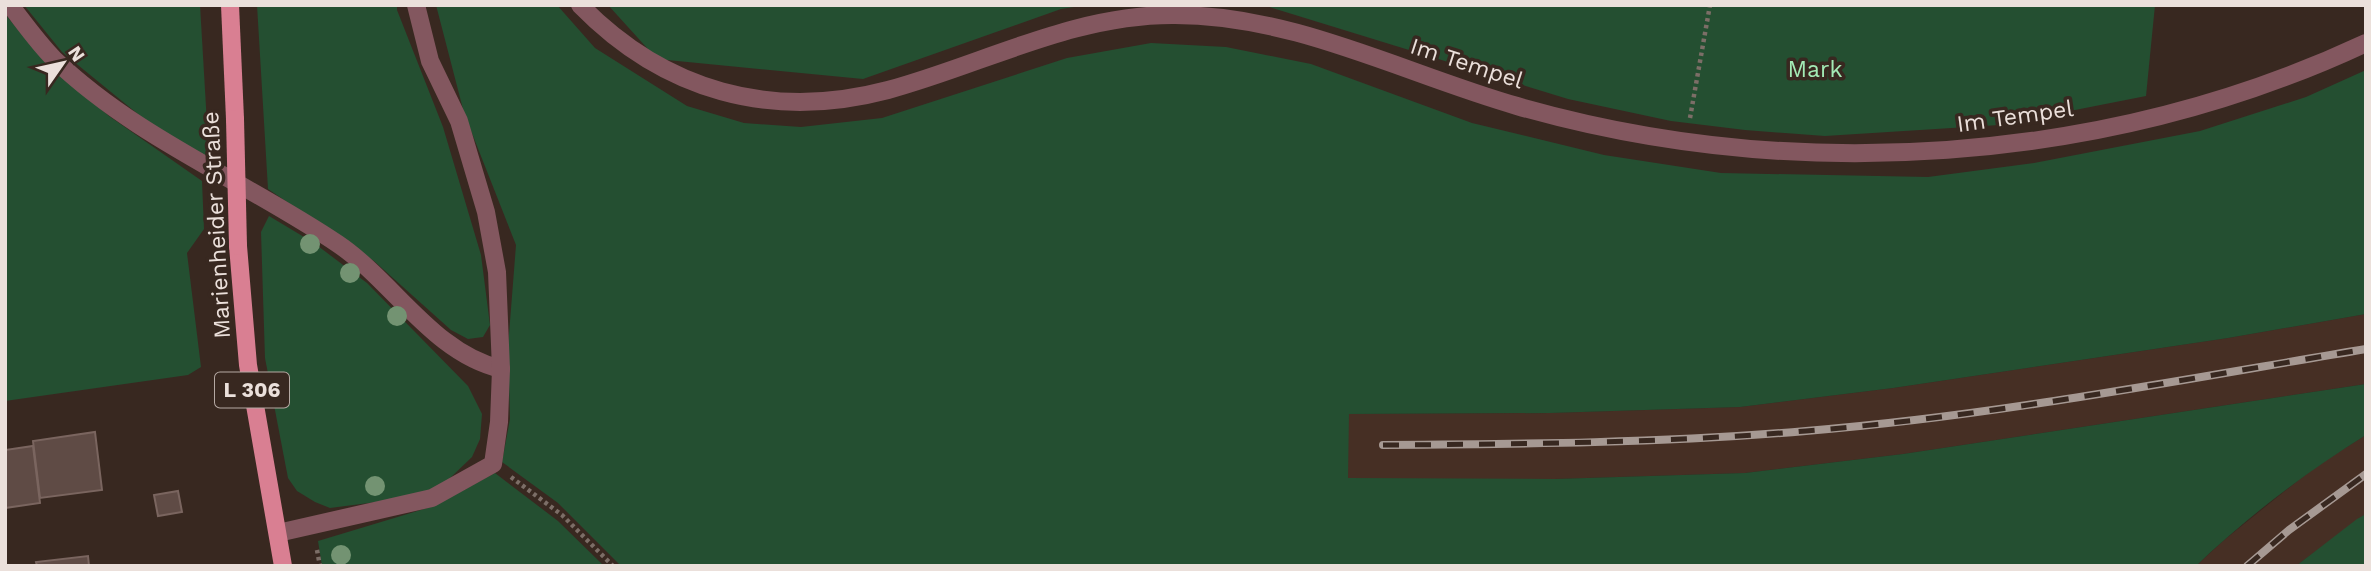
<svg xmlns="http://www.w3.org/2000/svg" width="2371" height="571" font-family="'Work Sans',sans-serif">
<rect width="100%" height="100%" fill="#382820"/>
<g fill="#462f24">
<path d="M2366,314V384L1903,454L1745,473L1555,479H1348V414L1550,413L1740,407L1893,388L2228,338Z"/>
<path d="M2366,435V514L2296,566H2196L2223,541L2316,466Z"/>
</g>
<g fill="#244f31">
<path d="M24,5H200L209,158L155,128L62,52Z"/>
<path d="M257,5H397V10L443,127L481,255L490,325L483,337L468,339L451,330L374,261L268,189Z"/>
<path d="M436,5H557L595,48L687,106L744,123L801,127L882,118L1067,58L1151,43L1226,47L1311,64L1472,123L1604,155L1721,173L1928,177L2034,163L2200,131L2306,97L2366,70V314L2228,338L1893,388L1740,407L1550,413L1349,414L1348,478L1555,479L1745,473L1903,454L2366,384V435C2305,473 2248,516 2196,566H621L558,503L502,462L510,419L508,347L516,245L464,113Z"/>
<path d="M608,5H1087L1061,9L863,79L657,59Z"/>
<path d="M1263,5H2155L2146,96L1999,125L1825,136L1745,130L1671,121L1568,99Z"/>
<path d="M5,14L43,60L109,116L202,181L204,229L187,253L201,367L188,375L5,401Z"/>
<path d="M269,216L314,243L367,283L468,386L482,414L480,439L472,457L449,479L430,491L392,500L330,508L315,502L297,491L288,478L265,358L261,232Z"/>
<path d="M495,473L558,521L604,566H322L318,541L434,506Z"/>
<path d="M2366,514V566H2296L2357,519Z"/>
</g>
<g fill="#5f4b45" stroke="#7a655f" stroke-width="2">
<path d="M95,432L102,490L40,498L33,441Z"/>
<path d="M33,446L40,503L5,508V450Z"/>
<path d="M178,491L182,512L158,516L154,495Z"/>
<path d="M88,556L89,566H37L36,562Z"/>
</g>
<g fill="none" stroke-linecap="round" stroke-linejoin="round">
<g stroke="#7c6e67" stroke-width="4.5" stroke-dasharray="3.5 3.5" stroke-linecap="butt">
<path d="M1690,118L1710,5"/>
<path d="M511,477L562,515L613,566"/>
<path d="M317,550L320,566"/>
</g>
<g stroke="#83575f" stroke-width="18">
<path d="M10,5C24,23 38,43 54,59C136,138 245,181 338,244C394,282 433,353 501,369"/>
<path d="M580,5C664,91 771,121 888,90C984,64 1074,14 1175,15C1295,15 1405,74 1517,106C1793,185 2105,165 2366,43"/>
<path d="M278,533L432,498L493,464L499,422L501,369L497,272L486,212L459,121L430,61L416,5"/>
</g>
<g stroke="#d97f92" stroke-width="18">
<path d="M230,5L235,119"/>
<path d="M238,246L248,365L283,566"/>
</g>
<defs>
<g id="rail">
<path d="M1383,445C1524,444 1665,443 1806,431C1993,416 2180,380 2366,349"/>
<path d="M2247,566L2289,530L2366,474"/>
</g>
</defs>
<use href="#rail" stroke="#a69993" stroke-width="8"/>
<use href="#rail" stroke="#382820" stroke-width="5" stroke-dasharray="16" stroke-linecap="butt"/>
<path stroke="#d97f92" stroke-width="18" d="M235,119L238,246"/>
</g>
<g fill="#739372">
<circle cx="310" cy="244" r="10"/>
<circle cx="350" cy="273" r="10"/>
<circle cx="397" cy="316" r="10"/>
<circle cx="375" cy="486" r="10"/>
<circle cx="341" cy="555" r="10"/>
</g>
<g text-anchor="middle" stroke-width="7" stroke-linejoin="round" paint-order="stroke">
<rect fill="#382820" stroke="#b5a9a3" stroke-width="2" x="215" y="372.5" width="74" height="35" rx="5"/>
<g font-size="21" font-weight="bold" fill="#ebe0db">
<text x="252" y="397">L 306</text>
</g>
<g font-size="23" fill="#ebe0db" stroke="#382820">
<text transform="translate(1467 63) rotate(18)" y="8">Im Tempel</text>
<text transform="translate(2015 116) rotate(-8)" y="8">Im Tempel</text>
<text transform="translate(216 225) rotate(-93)" y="8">Marienheider Straße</text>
</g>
<g font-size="23" fill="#a3ebb6" stroke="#382820">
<text x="1815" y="77">Mark</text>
</g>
</g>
<rect width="2371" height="571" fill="none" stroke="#ebe0db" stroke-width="14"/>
<g transform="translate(63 63) rotate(56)" stroke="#382820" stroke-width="5" paint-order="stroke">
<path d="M0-5L12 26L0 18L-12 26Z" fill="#ebe0db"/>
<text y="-10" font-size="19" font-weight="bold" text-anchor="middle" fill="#ebe0db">N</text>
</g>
</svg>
